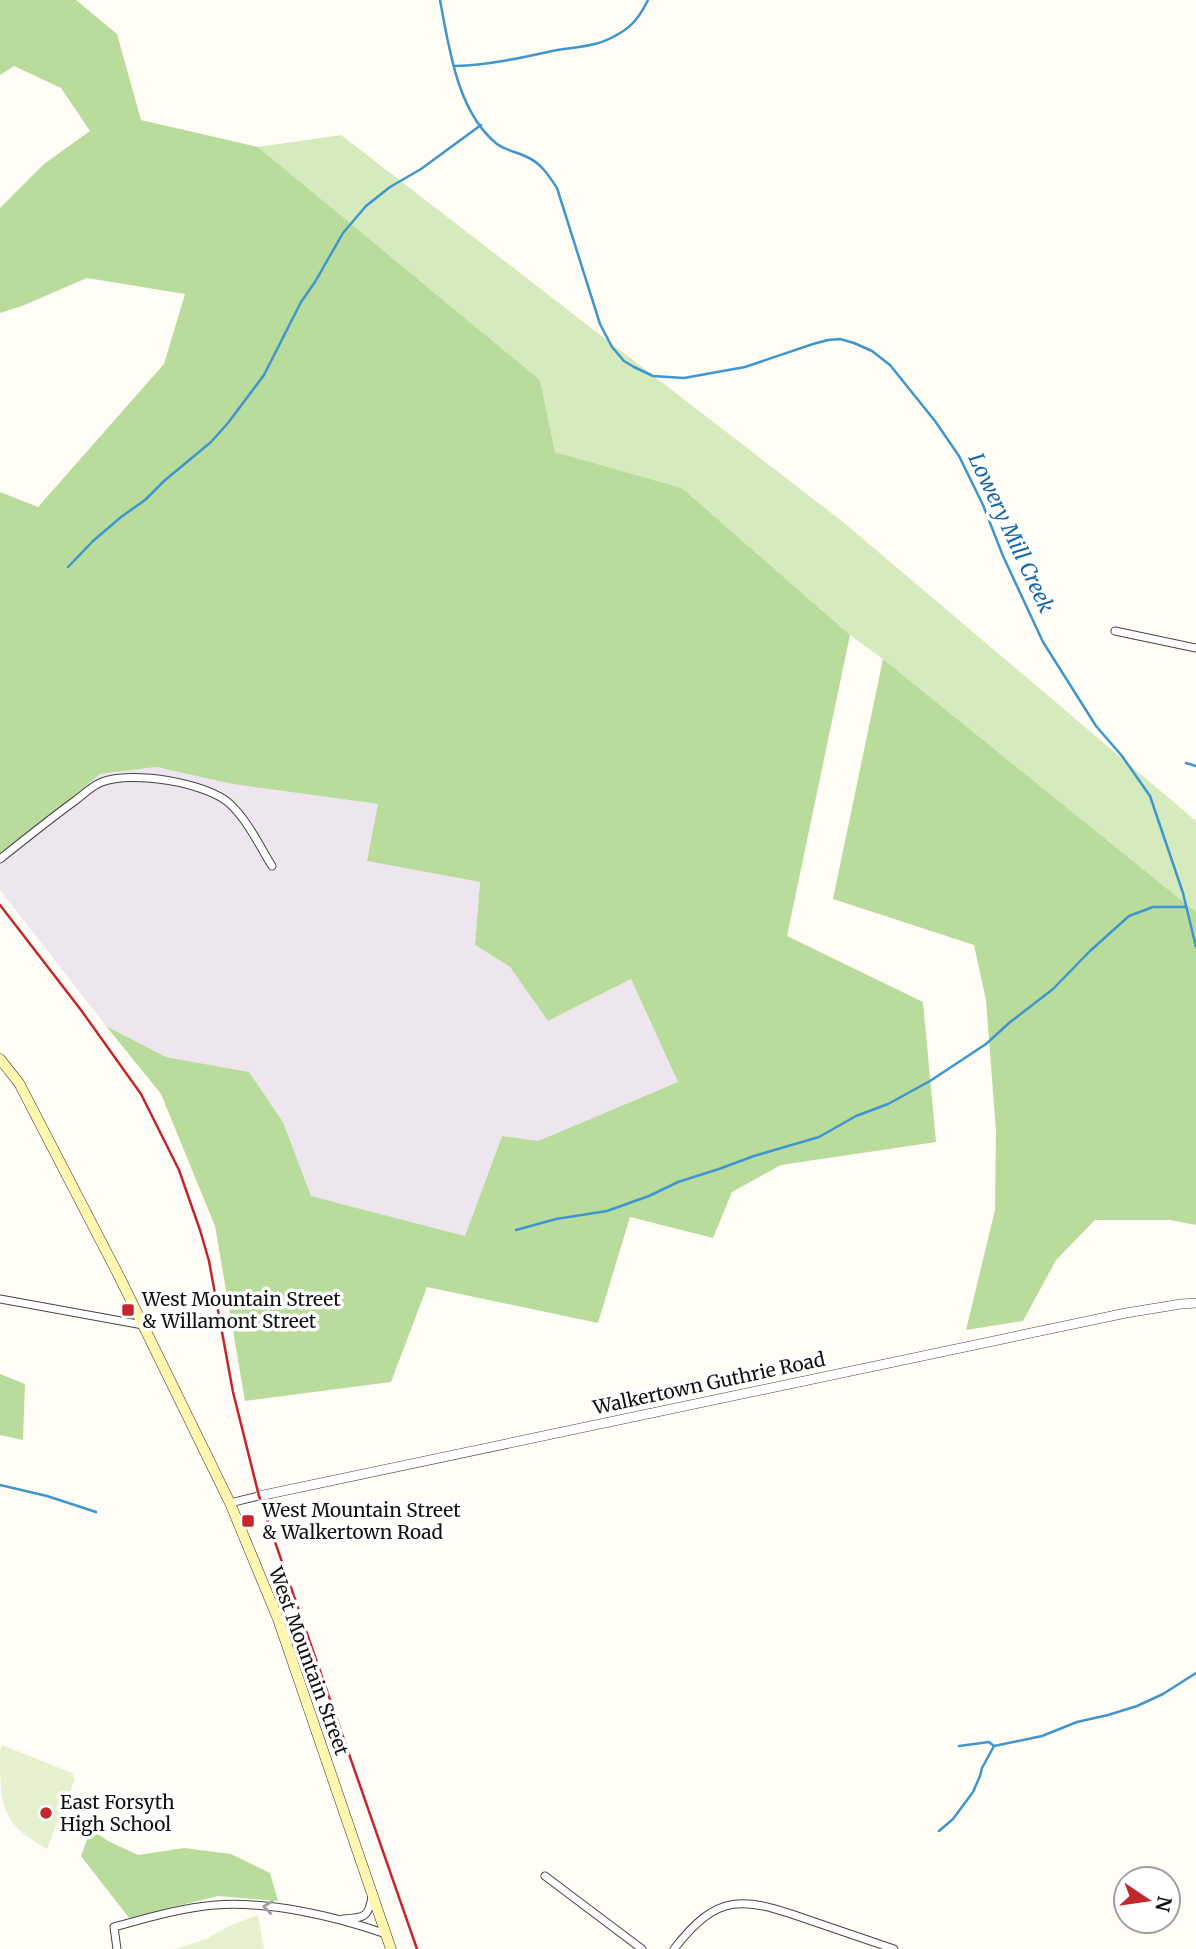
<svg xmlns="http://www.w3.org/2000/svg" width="1196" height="1949" font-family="Merriweather,serif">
<rect width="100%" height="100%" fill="#fffdf5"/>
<path fill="#eee6ef" d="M156,767L232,784L379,804L367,861L480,882L475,945L510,967L548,1021L631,979L678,1082L538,1141L502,1136L465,1236L311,1196L283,1122L249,1072L166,1057L106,1026L0,890V848L100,774Z"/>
<path fill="#d5ebbd" d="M341,135L843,522L1196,821V912L883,659L850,635L682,488L555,452L540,380L258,147Z"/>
<g fill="#b9dc9c">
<path d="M0,0H76L117,34L141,120L258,147L540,380L555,452L682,488L850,635L787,936L923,1002L936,1142L781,1165L732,1192L713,1238L630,1217L598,1323L427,1287L391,1382L245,1401L215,1226L161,1094L106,1026L166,1057L249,1072L283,1122L311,1196L465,1236L502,1136L538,1141L678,1082L631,979L548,1021L510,967L475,945L480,882L367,861L378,804L232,784L156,767L100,774L0,858V492L38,507L164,364L185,294L87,278L22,306L0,313V208L44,164L90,131L61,88L14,66L0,75Z"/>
<path d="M883,659L1196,912V1225L1170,1220H1095L1056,1260L1023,1321L966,1330L995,1210L996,1131L986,1000L974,945L833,899Z"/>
<path d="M0,1374L25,1384L23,1440L0,1435Z"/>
<path d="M95,1832L108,1841L138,1855L184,1848L231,1854L270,1873L278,1901L218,1896L129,1918L81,1856L89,1834Z"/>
</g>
<g fill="#e6f2cf">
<path d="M2,1745L72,1773L75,1779L47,1849C0,1823 0,1805 0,1751Z"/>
<path d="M258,1915L264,1949H175L206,1939L229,1926Z"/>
</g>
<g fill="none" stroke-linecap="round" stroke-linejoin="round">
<g stroke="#3f96cf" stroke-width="2.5">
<path d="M440,0C449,47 457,112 497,144C507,151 517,152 527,157C541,163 549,176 557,188L600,324L612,347L624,361L634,367L653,376L684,378L745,367L813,344L828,340L840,339L854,343L872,351L890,365L935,421L959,456L983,505L1003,556L1043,642L1096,726L1122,756L1150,796L1183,893L1196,947"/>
<path d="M455,66C489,65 520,58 552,51C577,46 597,48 620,33C634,25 641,14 648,0"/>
<path d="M68,567L93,541L121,517L145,500L164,481L211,442L228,423L264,375L301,302L315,282L343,233L366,206L390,187L421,169L481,125"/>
<path d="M1186,763L1196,766"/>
<path d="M516,1230L556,1219L607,1211L649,1196L678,1182L719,1169L754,1156L819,1137L856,1116L888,1104L930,1081L986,1044L1009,1023L1053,989L1090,951L1129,916L1153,907H1186"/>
<path d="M0,1485L47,1496L96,1512"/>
<path d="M959,1746L989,1742L994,1746L1042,1736L1077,1722L1108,1715L1137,1706L1163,1694L1196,1673"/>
<path d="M939,1831L953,1819L973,1792L980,1776L982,1768L994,1746"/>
</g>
<defs>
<g id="minor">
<path d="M1115,631L1196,648"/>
<path d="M0,859C25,839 50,819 76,800C84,794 93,785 102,782C132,770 208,783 230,804C248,821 259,845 272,866"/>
<path d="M0,1299L143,1325"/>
<path d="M230,1503L259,1496"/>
<path d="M545,1876L642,1949"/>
<path d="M343,1919C363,1918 369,1918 372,1896"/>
<path d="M117,1949L114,1927C147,1918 180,1908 215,1905C269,1901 335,1916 386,1934"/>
<path d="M674,1949C718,1892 743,1897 806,1919C835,1929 865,1939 894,1949"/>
</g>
<path id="tertiary" d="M259,1496L1126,1313L1181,1304L1196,1303"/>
<path id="secondary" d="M0,1059L19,1083L120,1278L230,1503L278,1619L391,1949"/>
</defs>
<use href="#minor" stroke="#444" stroke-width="9"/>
<use href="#tertiary" stroke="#444" stroke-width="10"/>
<use href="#secondary" stroke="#333" stroke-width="11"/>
<use href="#minor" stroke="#fff" stroke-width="7"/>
<use href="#tertiary" stroke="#fff" stroke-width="9"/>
<use href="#secondary" stroke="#fff6b0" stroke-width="10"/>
<path stroke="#c4262e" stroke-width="2.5" d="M0,905L81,1010L141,1094L179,1170L200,1230L209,1261L233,1392L259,1496L417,1949"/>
</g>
<defs><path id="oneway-chevron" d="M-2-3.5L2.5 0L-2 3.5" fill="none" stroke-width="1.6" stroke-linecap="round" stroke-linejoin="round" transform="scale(1.75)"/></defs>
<use stroke="#a0a0a0" href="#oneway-chevron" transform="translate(268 1907) rotate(-173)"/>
<g fill="#c4262e" stroke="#fff" stroke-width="2.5">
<rect x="121" y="1303" width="14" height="14" rx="3.5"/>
<rect x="241" y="1514" width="14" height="14" rx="3.5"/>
<circle cx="46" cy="1813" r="7"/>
</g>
<g text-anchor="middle" stroke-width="7" stroke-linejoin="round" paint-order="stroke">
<g font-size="19" fill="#111" stroke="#fff" text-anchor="start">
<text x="142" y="1306">West Mountain Street<tspan x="142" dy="22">&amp; Willamont Street</tspan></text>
<text x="262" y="1517">West Mountain Street<tspan x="262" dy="22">&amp; Walkertown Road</tspan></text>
<text x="60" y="1809">East Forsyth<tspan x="60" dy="22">High School</tspan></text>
</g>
<g font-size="19" fill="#111" stroke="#fff">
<text transform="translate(709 1383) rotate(-12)" y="7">Walkertown Guthrie Road</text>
<text transform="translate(309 1661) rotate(70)" y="7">West Mountain Street</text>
</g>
<g font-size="21" font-style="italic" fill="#1768a6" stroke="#fff">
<text transform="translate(1011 533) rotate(65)" y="7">Lowery Mill Creek</text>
</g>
</g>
<g transform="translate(1147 1900) rotate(103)"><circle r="33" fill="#ffffff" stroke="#a0a0a0" stroke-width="2"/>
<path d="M0-5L12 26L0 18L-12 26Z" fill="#c4262e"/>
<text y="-10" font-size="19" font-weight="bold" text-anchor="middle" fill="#111111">N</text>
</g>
</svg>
